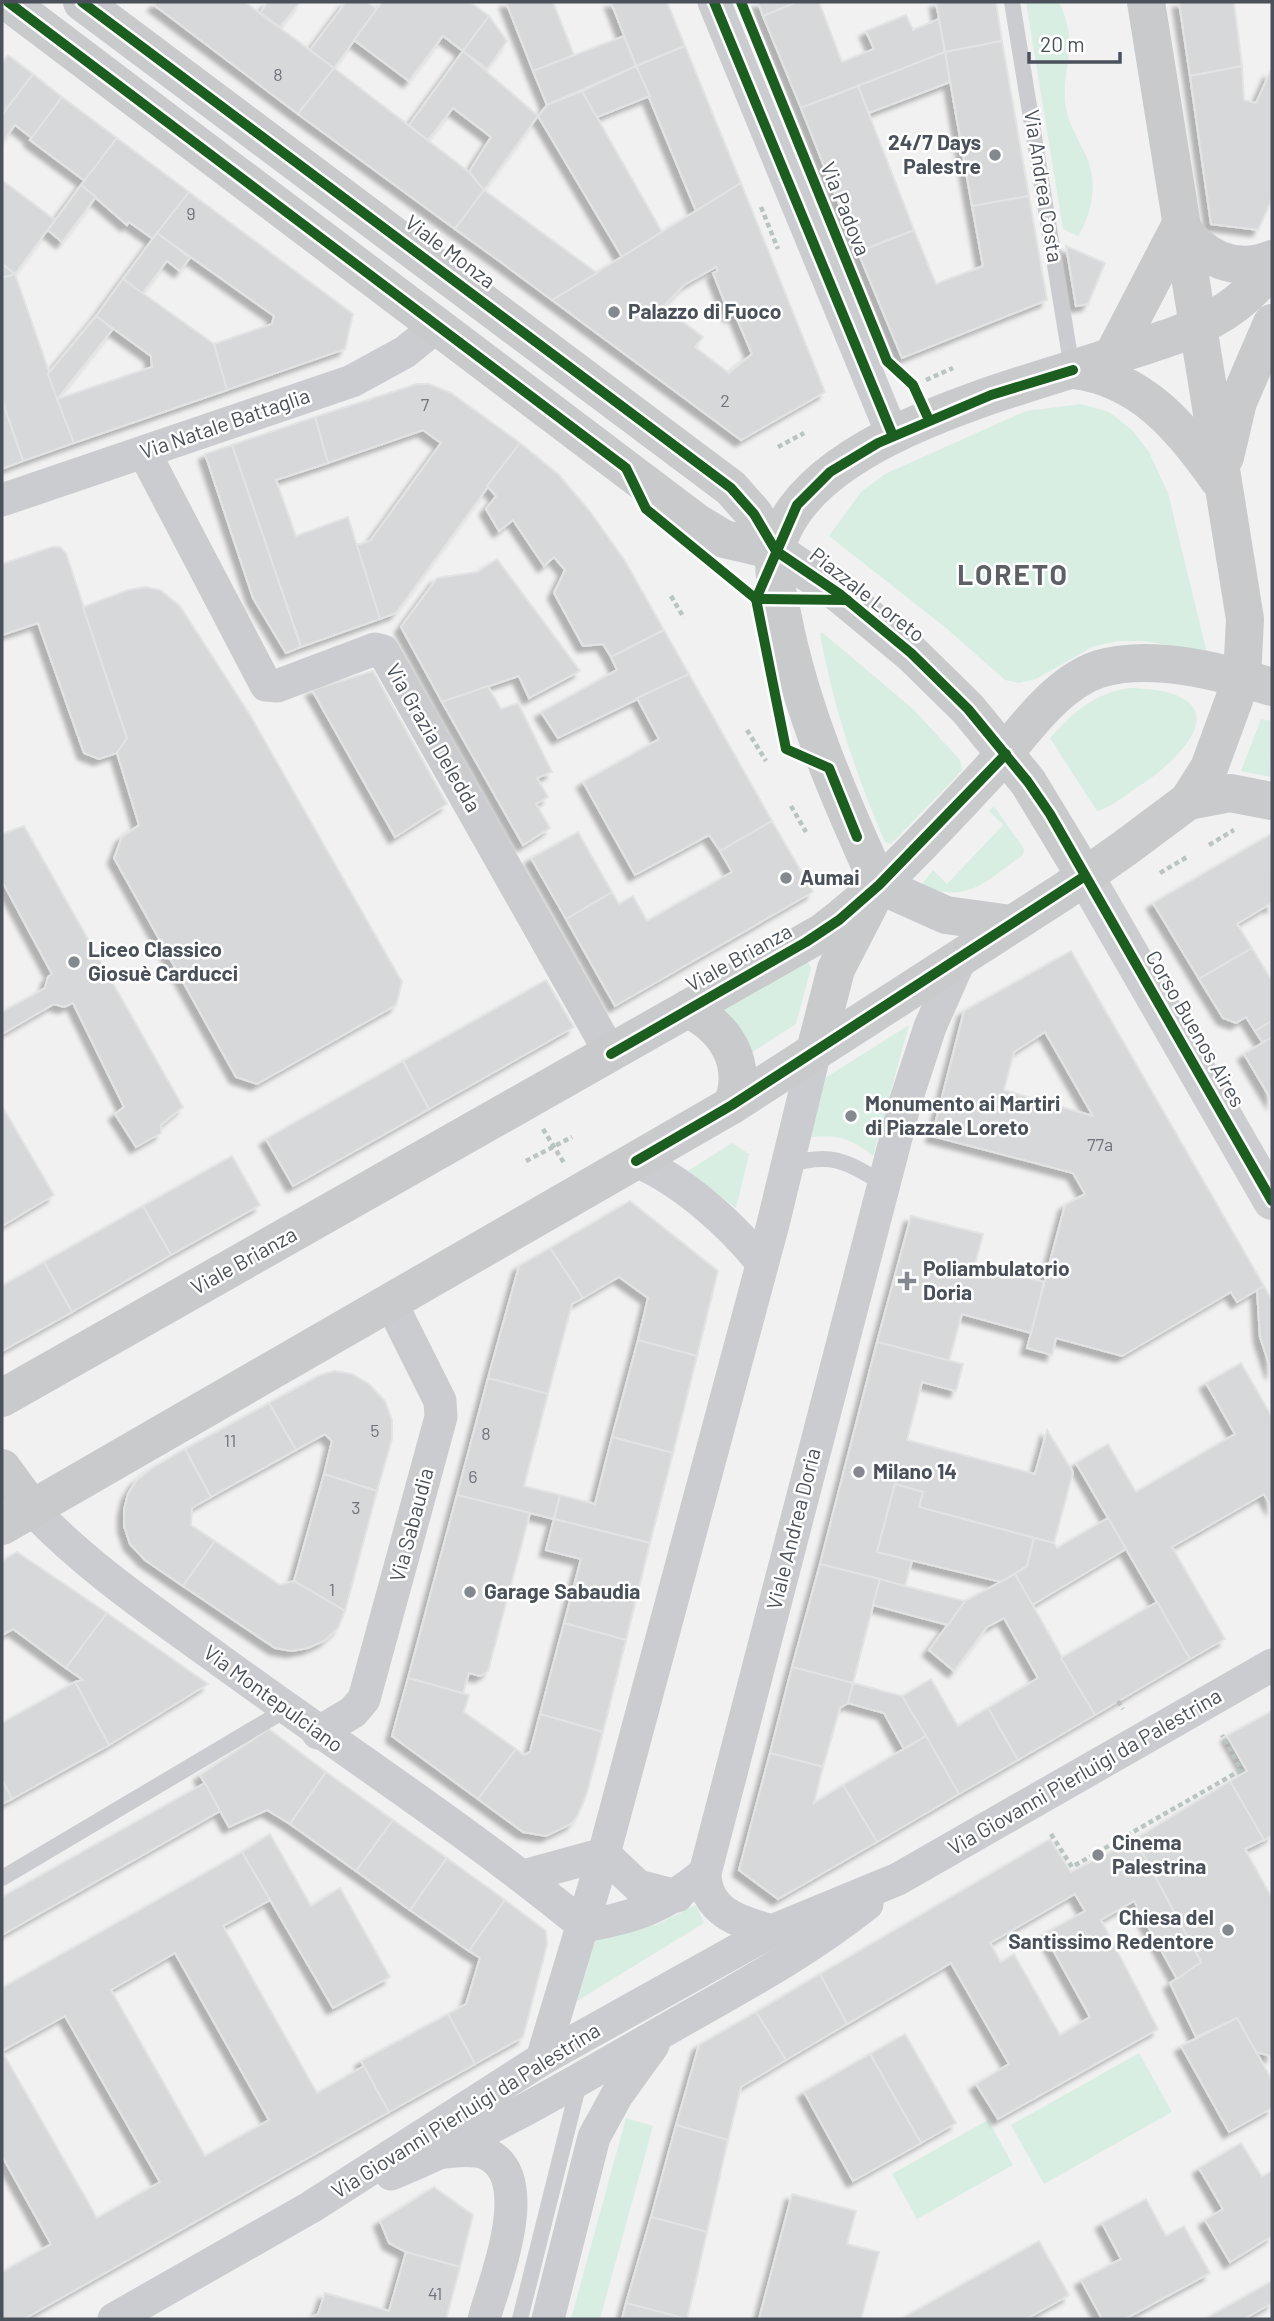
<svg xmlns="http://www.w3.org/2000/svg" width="1274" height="2321" font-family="Barlow,sans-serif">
<defs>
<filter id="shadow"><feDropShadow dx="-6" dy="6" stdDeviation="2" flood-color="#0004"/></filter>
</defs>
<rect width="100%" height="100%" fill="#f1f1f1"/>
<g fill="#d8eee2">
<path d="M1026,2H1059C1081,48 1060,66 1066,108C1069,126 1080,142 1087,158C1098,184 1092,214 1078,236L1063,229Z"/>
<path d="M1081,404L1109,412L1132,430L1149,452L1168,493L1206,649L1203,652L1145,641H1117L1092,647L1036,679L1019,683L1005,680L946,628L829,536L862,491L885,474L1026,411Z"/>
<path d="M823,633L914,710L960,760L962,770L955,778L891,844L885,842C856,775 833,706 820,634Z"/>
<path d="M1129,688C1147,689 1166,689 1182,698C1226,722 1159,774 1138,787C1125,795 1112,807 1097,811L1050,738C1074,712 1093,694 1129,688Z"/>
<path d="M1261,719L1272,721L1270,777L1241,771Z"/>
<path d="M994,806L1024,849L1023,855C988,879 966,907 922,884L933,870L947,884L1003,825L989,811Z"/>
<path d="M808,962L811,968L796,1024L743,1058L716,1011Z"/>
<path d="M909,1025L873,1156C852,1138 835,1134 808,1138L822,1080Z"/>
<path d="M732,1143L749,1154L736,1208L688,1171Z"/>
<path d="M696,1905L704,1923L577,2001L598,1931L656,1925Z"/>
<path d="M1139,2053L1172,2112L1044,2184L1011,2125Z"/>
<path d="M626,2118L653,2126L600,2319H571Z"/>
<path d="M988,2120L1013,2165L917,2219L892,2174Z"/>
</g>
<g fill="#d7d8da" stroke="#e2e3e3" stroke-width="2" fill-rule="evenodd" filter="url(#shadow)">
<path d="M157,2H245L334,68L298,114L154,5Z"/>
<path d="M268,2H300L280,27L260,13Z"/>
<path d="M346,2H367L377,9L334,68L310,50Z"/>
<path d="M382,2H470L489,16L463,51L443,36L409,81L354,40Z"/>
<path d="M506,2H553L574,55L533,71Z"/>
<path d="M611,2H667L685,46L636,66Z"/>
<path d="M758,2H797L763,16Z"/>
<path d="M797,2H819L842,62L874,49L866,31L906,15L913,30L939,19L945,52L801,108L763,16Z"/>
<path d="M936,2H996L1002,41L945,52Z"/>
<path d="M1179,2H1234L1242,66L1190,76Z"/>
<path d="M489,16L507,41L487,69L463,51Z"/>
<path d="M624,36L636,66L547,105L533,71Z"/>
<path d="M1002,41L1029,196L972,206L945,52Z"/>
<path d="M685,46L741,183L696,211L636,66Z"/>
<path d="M463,51L538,116L484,190L469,172L491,137L453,108L428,140L409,125Z"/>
<path d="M945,52L950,82L869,113L858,86Z"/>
<path d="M8,55L33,74L2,115V63Z"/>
<path d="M636,66L650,96L595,118L582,91Z"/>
<path d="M1242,66L1244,100L1256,103L1270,72L1272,73V199L1258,230L1211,224L1190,76Z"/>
<path d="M334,68L469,172L484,190L455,229L298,114Z"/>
<path d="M33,74L62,97L32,138L15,125L2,143V115Z"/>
<path d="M858,86L914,230L858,252L801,108Z"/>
<path d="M582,91L662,232L622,257L538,116L547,105Z"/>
<path d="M62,97L117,138L85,181L30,140Z"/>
<path d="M117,138L189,192L153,239L129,222L127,225L81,185Z"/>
<path d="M2,180L55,220L15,274L2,264Z"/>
<path d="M741,183L825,392L741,440L552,300ZM716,267L718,271L713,273L730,316L735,314L752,354L729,373L695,347L703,337L666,309L663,313L659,311L684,285Z"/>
<path d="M81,185L96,197L62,242L48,230Z"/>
<path d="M484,190L597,273L552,300L502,263L455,229Z"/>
<path d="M189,192L353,314L345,349L227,390L214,344L272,324L274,316L157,233Z"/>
<path d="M1029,196L1047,300L902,358L858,252L914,230L936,284L983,266L972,206Z"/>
<path d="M157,233L190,258L180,271L167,261L142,294L123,279Z"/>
<path d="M1066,246L1105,263L1088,304L1076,306Z"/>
<path d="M2,264L15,274L2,278Z"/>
<path d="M15,274L74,443L23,461L2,400V278Z"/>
<path d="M123,279L214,344L227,390L74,443L57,399L152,367L151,356L96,316Z"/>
<path d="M96,316L113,329L57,399L48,374Z"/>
<path d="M417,384H429L451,393L520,443L396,613L380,619L356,545L370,541L441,443L423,430L328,463L315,417Z"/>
<path d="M2,400L23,461L2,469Z"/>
<path d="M315,417L328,463L276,480L296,536L348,517L380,619L301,647L232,445Z"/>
<path d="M520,443L558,474L589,510L625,561L664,630L611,657L603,644L583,646L554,593L565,570L554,557L544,566L513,520L499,531L486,509L496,496L487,486Z"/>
<path d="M232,445L301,647L286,653L253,598L205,454Z"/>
<path d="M52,547H60L66,553L127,738L117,753L99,759L84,753L38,623L2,635V564Z"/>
<path d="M497,559L580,671L529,698L519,676L442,702L401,627L437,578L477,572Z"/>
<path d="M146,587L160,590L180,606L250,715L402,982L396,1005L257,1084L236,1077L114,858L122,837L139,825L117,753L127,738L83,607L128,590Z"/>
<path d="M664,630L689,674L558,738L541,712L617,670L611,657Z"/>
<path d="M373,671L447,804L395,837L312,690Z"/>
<path d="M689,674L772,821L720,851L709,835L635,875L583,782L659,739L637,698Z"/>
<path d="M488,686L501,709L518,703L552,772L537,778L548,797L536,804L550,828L523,845L442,702Z"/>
<path d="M772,821L813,892L615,1006L566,919L612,892L619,904L633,896L647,921L732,872L720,851Z"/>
<path d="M24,826L183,1107L161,1125V1133L136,1147L115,1114L124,1107L73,1003L64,1007L54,1004L2,1034V1012L45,988L48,977L52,974L2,881V834Z"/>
<path d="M578,832L612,892L566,919L531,858Z"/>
<path d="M1271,834L1272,908L1270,904L1237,924L1252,948L1199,979L1153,903Z"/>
<path d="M1252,948L1272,981V1021L1255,1031L1246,1017L1236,1023L1223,1018L1199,979Z"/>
<path d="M1071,951L1264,1286L1237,1302L1231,1292L1122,1356L1056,1338L1052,1355L1027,1348L1065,1205L1085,1194L1073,1173L932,1136L964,1011ZM1045,1032L1093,1116L1004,1090L1014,1052Z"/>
<path d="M546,980L574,1027L429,1109L403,1061Z"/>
<path d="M1272,1021V1037L1263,1043L1255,1031Z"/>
<path d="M1272,1037V1101L1244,1054Z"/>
<path d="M403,1061L429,1109L293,1186L266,1139Z"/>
<path d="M2,1106L54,1195L2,1226Z"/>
<path d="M232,1156L260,1205L171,1255L143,1206Z"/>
<path d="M630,1201L718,1271L697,1356L638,1340L648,1298L619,1277L583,1298L550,1248Z"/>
<path d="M143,1206L171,1255L72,1312L44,1262Z"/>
<path d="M911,1216L983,1234L975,1264L1044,1282L1031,1333L962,1314L949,1361L877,1342Z"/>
<path d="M550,1248L583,1298L572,1304L548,1394L488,1378L519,1266Z"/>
<path d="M44,1262L72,1312L2,1351V1286Z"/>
<path d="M1264,1286L1272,1300V1373L1260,1337L1257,1290Z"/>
<path d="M638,1340L697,1356L673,1453L612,1437Z"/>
<path d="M877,1342L963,1364L956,1391L922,1382L907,1440L1035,1474L1047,1430L1073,1472L1054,1543L919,1507L923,1492L895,1484L877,1552L912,1561L905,1586L820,1564Z"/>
<path d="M1241,1363L1272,1417V1508L1264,1494L1172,1547L1225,1639L1190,1659L1076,1463L1108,1444L1136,1492L1235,1434L1206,1383Z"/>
<path d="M335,1371L352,1374L369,1384L385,1401L392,1420V1439L377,1491L324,1474L332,1441L325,1434L296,1450L269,1403L320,1375Z"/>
<path d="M488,1378L548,1394L524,1486L560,1495L554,1519L457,1495Z"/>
<path d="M269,1403L296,1450L211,1497L185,1449Z"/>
<path d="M612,1437L673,1453L650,1543L554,1519L560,1495L595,1504Z"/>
<path d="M185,1449L211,1497L192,1508L191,1525L215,1541L183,1586L145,1560L130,1544L124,1526V1510L128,1494L136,1481L152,1468Z"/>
<path d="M324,1474L377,1491L345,1611L294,1581Z"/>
<path d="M895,1484L923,1492L919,1507L1034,1538L1027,1566L1001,1582L877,1552Z"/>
<path d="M457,1495L530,1513L488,1671L480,1676L469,1673L463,1693L408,1678Z"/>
<path d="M1108,1518L1126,1549L1032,1605L1015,1574L1027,1566L1034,1538L1054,1543L1057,1548Z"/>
<path d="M554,1519L650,1543L626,1640L564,1623L581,1559L546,1550Z"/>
<path d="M215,1541L280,1585L294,1581L345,1611L338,1628L324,1641L308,1648L292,1651L275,1648L183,1586Z"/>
<path d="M17,1552L107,1613L66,1668L13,1629L2,1635V1561Z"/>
<path d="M820,1564L880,1579L853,1683L792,1667Z"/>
<path d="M1015,1574L1095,1715L1018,1760L988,1708L1038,1678L1004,1618L987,1627L954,1671L929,1650L965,1601Z"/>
<path d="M880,1579L905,1586L965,1601L948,1625L873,1605Z"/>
<path d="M1157,1602L1190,1659L1095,1715L1061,1658Z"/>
<path d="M107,1613L208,1684L109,1745L75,1682L83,1680L66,1668Z"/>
<path d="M564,1623L626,1640L603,1732L540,1714Z"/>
<path d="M792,1667L853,1683L848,1703L840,1708L823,1767L770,1753Z"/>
<path d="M408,1678L469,1695L464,1712L516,1749L478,1799L392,1736Z"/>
<path d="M931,1679L958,1726L988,1708L1018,1760L959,1794L902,1696Z"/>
<path d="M75,1682L109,1745L12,1799L2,1780V1723Z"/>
<path d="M853,1683L902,1696L926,1736L904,1749L884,1713L848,1703Z"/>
<path d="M1272,1711V1835L1264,1840L1230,1781L1247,1771L1227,1736Z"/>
<path d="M540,1714L603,1732L587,1793L578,1815L571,1824L546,1836L523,1832L478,1799L516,1749L524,1755L530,1752Z"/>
<path d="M269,1729L326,1772L290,1824L267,1810L229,1827L200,1775Z"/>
<path d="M926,1736L959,1794L877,1842L843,1785Z"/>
<path d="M770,1753L823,1767L814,1803L843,1785L877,1842L778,1899L739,1870Z"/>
<path d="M326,1772L393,1820L356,1871L290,1824Z"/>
<path d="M2,1780L12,1799L2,1804Z"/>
<path d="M1230,1781L1264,1840L1245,1849L1272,1898V2056L1254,2052L1237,2018L1196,2037L1170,1983L1201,1962L1135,1839Z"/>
<path d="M205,1783L220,1811L2,1935V1897Z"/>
<path d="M393,1820L447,1858L410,1910L356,1871Z"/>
<path d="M270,1834L311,1906L340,1888L390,1977L333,2008L242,1852Z"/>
<path d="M1050,1839L1071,1872L1135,1839L1201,1962L1177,1979L1134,1901L1101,1920L1158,2029L998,2119L976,2084L1009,2064L951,1963L847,2024L820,1974ZM1075,1894L1085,1911L1044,1934L1090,2017L1060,2035L1014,1954L1001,1962L990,1943Z"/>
<path d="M242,1852L270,1900L223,1926L317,2093L364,2066L389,2112L24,2319H2V2272L51,2244L2,2156V1988ZM175,1953L269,2120L205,2156L111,1990ZM65,2016L160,2182L97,2218L2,2051Z"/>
<path d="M447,1858L505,1900L469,1951L410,1910Z"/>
<path d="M505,1900L546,1931L547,1945L523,2037L475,2064L448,2014L466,2004L480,1958L469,1951Z"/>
<path d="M820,1974L847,2024L786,2060L756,2012Z"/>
<path d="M756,2012L786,2060L741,2087L728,2140L676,2125L699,2045Z"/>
<path d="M448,2014L475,2064L389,2112L361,2061Z"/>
<path d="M1237,2018L1272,2080V2108L1229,2132L1181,2046Z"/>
<path d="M905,2034L956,2123L921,2143L870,2054Z"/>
<path d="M870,2054L921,2143L853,2181L804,2092Z"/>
<path d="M676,2125L728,2140L707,2232L651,2217Z"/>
<path d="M1241,2143L1262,2177L1272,2171V2236L1230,2262L1205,2220L1223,2209L1199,2168Z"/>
<path d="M434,2187L473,2215L460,2267L406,2252L389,2243L380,2221Z"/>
<path d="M792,2194L856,2211L847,2244L879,2252L861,2319H759Z"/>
<path d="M1146,2199L1166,2236L1184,2226L1210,2273L1125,2319H1102L1081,2280L1121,2259L1102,2223Z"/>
<path d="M651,2217L707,2232L687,2319L626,2303Z"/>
<path d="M1039,2241L1069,2295L1026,2319H901Z"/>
<path d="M406,2252L460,2267L446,2319H308L318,2314L325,2293L389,2311Z"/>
<path d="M1272,2281V2303L1244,2319H1205Z"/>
<path d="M626,2303L687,2319H622Z"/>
</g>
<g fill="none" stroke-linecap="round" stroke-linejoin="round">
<g stroke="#bac4c1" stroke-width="4.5" stroke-dasharray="5 3.5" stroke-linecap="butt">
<path d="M761,207L778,249"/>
<path d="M926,380L953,368"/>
<path d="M778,447L804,433"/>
<path d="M671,596L684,618"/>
<path d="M747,730L766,761"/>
<path d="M791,806L806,832"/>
<path d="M1209,845L1234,830"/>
<path d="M1160,873L1187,857"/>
<path d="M543,1129L564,1163"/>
<path d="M526,1161L572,1137"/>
<path d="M1118,1701L1123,1709"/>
<path d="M1051,1834L1072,1867L1241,1770L1222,1735"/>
</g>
<g stroke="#cbcccf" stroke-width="16">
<path d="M1012,2L1072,369"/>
<path d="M788,1165C832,1151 847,1162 884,1184"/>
<path d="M2,1878L287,1709"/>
<path d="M520,2319L579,2083"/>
</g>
<g stroke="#cbcccf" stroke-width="33">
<path d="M714,2L893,436"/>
<path d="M144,452L266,685L277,686L375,649L383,651L611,1054"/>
<path d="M2,500L352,381L405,352L437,326"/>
<path d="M636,1161C682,1180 732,1225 762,1263"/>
<path d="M32,1509C85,1565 148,1608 210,1653C334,1744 465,1828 584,1926"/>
<path d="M318,1733L353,1712L364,1699L441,1417L440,1401L391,1303"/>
<path d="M604,1854L638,1886L677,1896"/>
<path d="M524,1876L604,1854"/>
<path d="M584,1926C636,1917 664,1907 705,1873"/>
<path d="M772,1931C741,1922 705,1913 705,1873L905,1103L930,1027L961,957"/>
<path d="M542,2059L604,1854L773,1224L815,1051"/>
<path d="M444,2152C458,2151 474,2148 487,2154C537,2178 495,2279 484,2319"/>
<path d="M391,2174C489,2134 578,2080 669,2028C737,1989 806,1953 867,1904"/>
<path d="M114,2319L311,2207L542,2059L772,1931L898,1879L1272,1665"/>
<path d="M548,2319L594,2137L617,2095L653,2045"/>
</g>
<path stroke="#cccdd0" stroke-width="38" d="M1085,876L1272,1201"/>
<g stroke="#c8cacc" stroke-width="38">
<path d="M8,2L696,522L724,539L776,551L841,595L911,653L968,709L1028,782L1085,876"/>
<path d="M82,2L731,488L754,514L776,551"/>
<path d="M1180,226C1202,258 1235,274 1272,259"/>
<path d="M1112,357L1180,226"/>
<path d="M1073,370C1140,378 1181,426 1218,479"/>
<path d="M1225,457L1238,402L1272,323"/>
<path d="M1188,801L1230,793L1272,801"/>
<path d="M1011,924L946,915L879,885C839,797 800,708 782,613C778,593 771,570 776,550C803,436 1019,389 1116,355C1179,334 1232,323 1272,266"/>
<path d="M688,1009C725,1027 749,1063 732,1105"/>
<path d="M815,1051L836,969L870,903"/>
<path d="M2,1398L823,932C883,887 933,831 984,777C1017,742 1051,685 1099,669C1152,653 1221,672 1272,687"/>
<path d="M2,1468L32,1509"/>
<path d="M2,1526L732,1105L1064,891L1125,848L1188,801L1209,768L1242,678L1245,619L1146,2"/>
</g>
<defs>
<g id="cycleway">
<path d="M8,2L626,468L646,509L756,599L847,600"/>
<path d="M82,2L731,488L754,514L776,551L841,595L911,653L968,709L1028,782L1050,814L1272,1201"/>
<path d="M714,2L893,436"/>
<path d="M741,2L887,361L913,385L929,420"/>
<path d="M857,837L829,768L786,749L756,599L797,505L830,472L878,443L991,395L1073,370"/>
<path d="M611,1054L806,942L839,920L879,885L1006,754"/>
<path d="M636,1161L732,1105L1085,876"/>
</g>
</defs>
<use href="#cycleway" stroke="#fff" stroke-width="15"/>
<use href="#cycleway" stroke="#1b5e20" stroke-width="10"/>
</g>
<g fill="#848990" stroke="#fff" stroke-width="2.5">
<circle cx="995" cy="155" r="7"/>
<circle cx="614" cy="312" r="7"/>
<circle cx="786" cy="878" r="7"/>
<circle cx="74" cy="962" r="7"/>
<circle cx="851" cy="1116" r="7"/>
<path d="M903.5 1270.5h7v7h7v7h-7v7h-7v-7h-7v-7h7z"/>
<circle cx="859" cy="1472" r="7"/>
<circle cx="470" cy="1592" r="7"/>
<circle cx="1098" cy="1855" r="7"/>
<circle cx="1228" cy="1930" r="7"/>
</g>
<g text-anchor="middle" stroke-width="5" stroke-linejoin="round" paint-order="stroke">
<g font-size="18" fill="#6f747c">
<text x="278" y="81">8</text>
<text x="191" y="220">9</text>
<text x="725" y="407">2</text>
<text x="425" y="411">7</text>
<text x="1100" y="1151">77a</text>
<text x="375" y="1437">5</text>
<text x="486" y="1440">8</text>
<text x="230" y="1447">11</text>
<text x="473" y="1483">6</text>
<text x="356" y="1514">3</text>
<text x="332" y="1596">1</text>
<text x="435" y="2300">41</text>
</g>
<g font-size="21" font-weight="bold" fill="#4a515b" stroke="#fff" text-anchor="start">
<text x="981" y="150" text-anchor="end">24/7 Days<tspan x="981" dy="24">Palestre</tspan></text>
<text x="628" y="319">Palazzo di Fuoco</text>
<text x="800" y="885">Aumai</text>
<text x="88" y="957">Liceo Classico<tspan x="88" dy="24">Giosuè Carducci</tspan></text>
<text x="865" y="1111">Monumento ai Martiri<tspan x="865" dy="24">di Piazzale Loreto</tspan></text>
<text x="923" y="1276">Poliambulatorio<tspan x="923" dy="24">Doria</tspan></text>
<text x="873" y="1479">Milano 14</text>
<text x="484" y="1599">Garage Sabaudia</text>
<text x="1112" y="1850">Cinema<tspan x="1112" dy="24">Palestrina</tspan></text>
<text x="1214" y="1925" text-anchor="end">Chiesa del<tspan x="1214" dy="24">Santissimo Redentore</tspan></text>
</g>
<g font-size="21" fill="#4a515b" stroke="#fff">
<text transform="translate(1043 186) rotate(81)" y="7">Via Andrea Costa</text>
<text transform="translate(845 209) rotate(68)" y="7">Via Padova</text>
<text transform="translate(450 252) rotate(37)" y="7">Viale Monza</text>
<text transform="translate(225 424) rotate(-19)" y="7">Via Natale Battaglia</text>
<text transform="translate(867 595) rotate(38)" y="7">Piazzale Loreto</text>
<text transform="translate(433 738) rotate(60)" y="7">Via Grazia Deledda</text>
<text transform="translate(739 958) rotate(-29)" y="7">Viale Brianza</text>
<text transform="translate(1195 1029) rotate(60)" y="7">Corso Buenos Aires</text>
<text transform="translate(244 1261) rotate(-29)" y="7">Viale Brianza</text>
<text transform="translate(412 1525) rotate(-75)" y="7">Via Sabaudia</text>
<text transform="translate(794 1529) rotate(-76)" y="7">Viale Andrea Doria</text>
<text transform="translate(273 1699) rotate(36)" y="7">Via Montepulciano</text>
<text transform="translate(1085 1772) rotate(-30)" y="7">Via Giovanni Pierluigi da Palestrina</text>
<text transform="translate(466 2111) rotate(-32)" y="7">Via Giovanni Pierluigi da Palestrina</text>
</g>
<g font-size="28" font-weight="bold" letter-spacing="2" fill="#5d6064" stroke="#fff">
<text x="1013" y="585">LORETO</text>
</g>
</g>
<rect width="1274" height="2321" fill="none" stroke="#4a515b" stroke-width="7"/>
<path d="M1029 52v10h91v-10" fill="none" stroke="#4a515b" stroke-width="3.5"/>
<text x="1040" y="52" font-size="21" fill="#4a515b" stroke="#ffffff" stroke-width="5" paint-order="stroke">20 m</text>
</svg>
